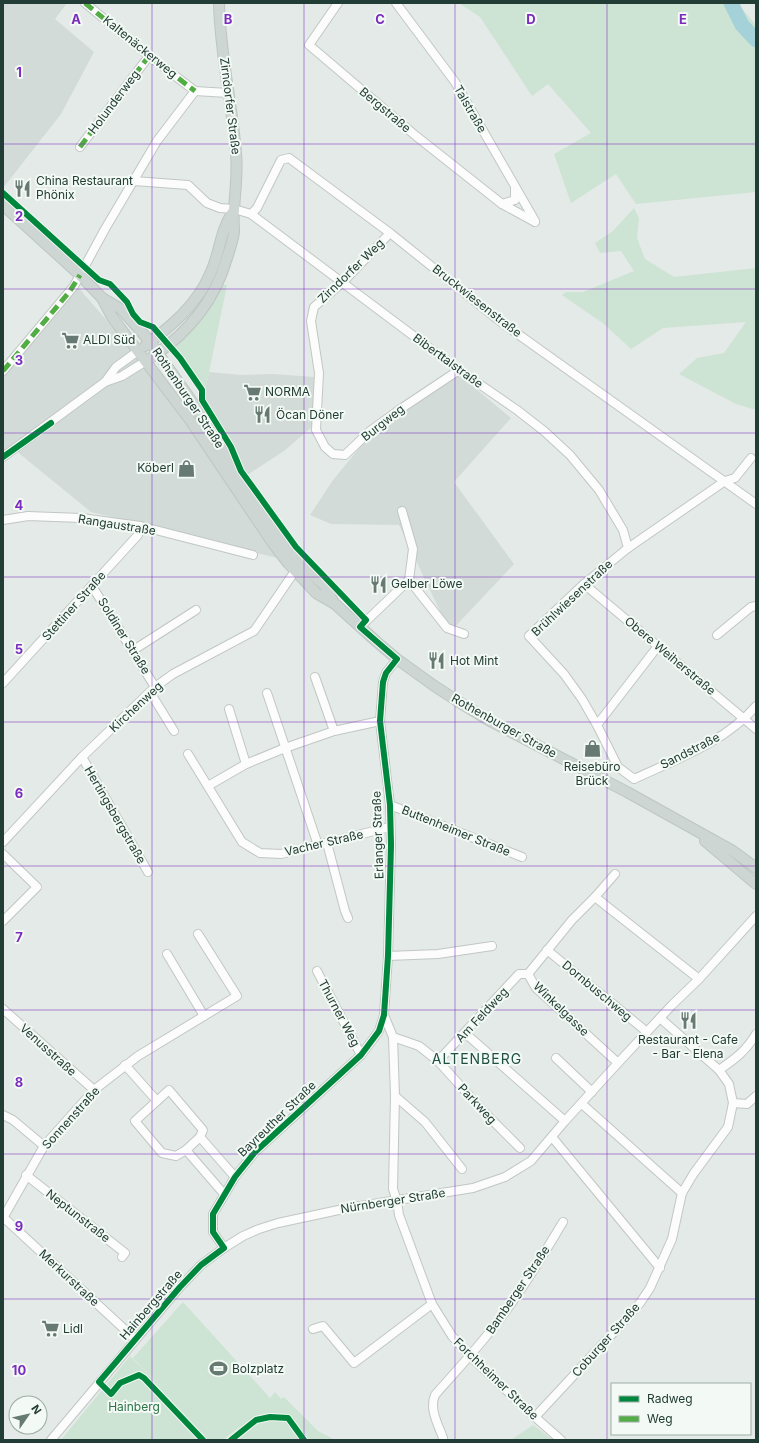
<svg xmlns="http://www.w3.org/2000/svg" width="759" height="1443" font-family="Inter,sans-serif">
<rect width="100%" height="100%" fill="#e4eae7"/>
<g fill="#d2dbd7">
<path d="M3,3H67L55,19L94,52L61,114L3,188Z"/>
<path d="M76,285L149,369L187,423L205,390L209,372L241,375L273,374L314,377L313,426L284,451L235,483L281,559L91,512L15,450L3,458V376Z"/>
<path d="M458,374L511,418L454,482L514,564L450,632L399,525L331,524L310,515L333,480L366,440L426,394Z"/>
</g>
<g fill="#cde3d3">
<path d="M459,3H737L756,25V192L636,204L616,174L571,203L554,154L591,133L548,84L532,96L480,17Z"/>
<path d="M634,208L639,218L637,238L645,259L674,277L756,268V410L736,404L679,374L697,358L724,353L746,322L663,328L631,349L604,324L562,295L566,292H583L634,271L621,251L600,253L595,243L613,231Z"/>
<path d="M222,285H227L209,372L205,390L175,346L200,321Z"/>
<path d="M183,1302L270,1398L275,1392L281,1399L284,1397L318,1431L335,1440H227L242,1425L223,1440H61L130,1356L167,1393L133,1358Z"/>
<path d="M533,1425L553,1440H511Z"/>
</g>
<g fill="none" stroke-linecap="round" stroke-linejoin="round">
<path stroke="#a5d2d8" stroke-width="15" d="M731,3L742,25L756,40"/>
<defs>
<g id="minor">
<path d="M85,3L149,56L195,91"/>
<path d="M338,3L309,45L416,136L502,204L535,222"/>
<path d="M396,3L455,82L535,221"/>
<path d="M80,147L149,56"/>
<path d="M134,181L188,185L207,203L220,208L234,209L251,214L459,370L517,410L544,431L570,455L599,490L623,530L628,548"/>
<path d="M502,204L515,200V188"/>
<path d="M251,214L257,208L281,160L289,158L390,233L501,322L756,504"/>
<path d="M390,233L343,282L314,307L311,321L319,373L316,430L325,447L333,454L345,455L370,431L399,410L459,370"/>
<path d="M3,371L74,286L105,229L157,141L195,91L228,93"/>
<path d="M105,382L122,376L146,361"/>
<path d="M3,457L105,382L116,367L138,351"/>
<path d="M751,458L735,478L725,481L628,548L584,584L529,636L564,674L582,699L597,725L618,767L634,779C677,759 725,742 756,706"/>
<path d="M3,520L28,516L81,518L140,526L253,555"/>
<path d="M409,580L447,628L464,634"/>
<path d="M584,584L756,729"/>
<path d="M92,586L155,687"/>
<path d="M360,627L409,580L413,549L402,511"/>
<path d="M717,635L751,607L756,606"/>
<path d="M132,651L196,610"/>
<path d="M397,659L386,673L383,682L380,721L390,805L391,845L388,956L384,1015L393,1037L395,1096L393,1189L397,1201L399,1215L432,1304L452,1336L470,1356L535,1417L561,1440"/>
<path d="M315,677L334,731"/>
<path d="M3,683L138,535L140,526"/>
<path d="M150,692L174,731"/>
<path d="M267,693L318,845"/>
<path d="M229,709L246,764"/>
<path d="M597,725L658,646"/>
<path d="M188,754L242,842L260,853L281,854L390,827"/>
<path d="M82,757L148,872"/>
<path d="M208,786L246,764L285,748L334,731L380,721"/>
<path d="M390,805L522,857"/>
<path d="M3,842L82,757L155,687L173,674L254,631L295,571"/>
<path d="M327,843L345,911L348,918"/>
<path d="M3,854L37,887L3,921"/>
<path d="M595,897L615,874"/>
<path d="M547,950L647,1032"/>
<path d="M167,954L204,1016"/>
<path d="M388,956L438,954L492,946"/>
<path d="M317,971L361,1055"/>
<path d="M3,1009L94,1090"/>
<path d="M660,1018L719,1070C735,1059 746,1051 756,1034"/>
<path d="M465,1033L565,1121"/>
<path d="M393,1037L419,1046L438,1061L484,1112L520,1148"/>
<path d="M556,1058L592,1092"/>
<path d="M438,1061L519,974H528"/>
<path d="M618,1063L536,988L528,974L572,920L595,897L699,979"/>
<path d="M125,1065L157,1101"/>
<path d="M719,1070L729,1084L733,1103"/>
<path d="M395,1096L425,1122L462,1169"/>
<path d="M582,1104L682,1193"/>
<path d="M3,1115L13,1120L44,1146"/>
<path d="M552,1137L660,1268"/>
<path d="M186,1150L176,1156L162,1153L135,1121L169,1090L203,1130L200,1137"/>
<path d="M26,1175L125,1253L122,1257"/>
<path d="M224,1194L186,1150L200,1137L235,1177"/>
<path d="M3,1217L135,1339"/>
<path d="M3,1218L44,1146L94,1090L138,1056L237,996L198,934"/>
<path d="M224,1248L213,1232V1214L235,1177L255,1152L361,1055L379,1031L384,1015"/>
<path d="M313,1329L323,1326L354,1363L432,1304"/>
<path d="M535,1417L626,1319L640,1303L650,1288L672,1239L682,1193L694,1173L728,1127L733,1103L747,1104L756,1096"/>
<path d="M443,1438C438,1424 429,1409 435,1395C464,1362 495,1329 519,1292C535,1269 549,1245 563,1222"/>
<path d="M51,1440L180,1287L201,1265L224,1248L243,1236L259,1229L278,1223L348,1208L473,1188L505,1177L531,1161L565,1121L618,1063L672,1005L699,979L756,916"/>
</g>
<g id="major">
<path d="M3,205L80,275L102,298L121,309L139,329L150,342L205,420L240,482L254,502L301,564L325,586L334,603"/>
<path d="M102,298L112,317L190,420L272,542L288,563L316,593L335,604L378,643L397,659L433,685L459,702L492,722L627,792L733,851L756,868"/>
<path d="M145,346C171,326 197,305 210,274C217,260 219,244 224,230C226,224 229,218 232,213"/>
<path d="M152,357C188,333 215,300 227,258C230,249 233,240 234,232C234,225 233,217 234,210C235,191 238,173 236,153C232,103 220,54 219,3"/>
<path d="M705,841L756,884"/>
</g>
</defs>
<use href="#minor" stroke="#c1c7c4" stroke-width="10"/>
<use href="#major" stroke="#bdc6c2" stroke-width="12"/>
<use href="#minor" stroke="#fbfcfb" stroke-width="8"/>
<use href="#major" stroke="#ced6d3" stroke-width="10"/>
<g stroke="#53ad45" stroke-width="5" stroke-dasharray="10 5" stroke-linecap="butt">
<path d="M85,3L149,56L195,91"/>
<path d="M80,147L149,56"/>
<path d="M3,371L70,291L80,275"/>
</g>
<defs>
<g id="cycleway">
<path d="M3,193L99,280L110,284L127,302L133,314L140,322L153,327L180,358L202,390V400L231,447L241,471L296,547L366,620L360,627L397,659L386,673L383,682L380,721L390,805L391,845L388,956L384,1015L379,1031L361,1055L255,1152L235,1177L213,1214V1232L224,1248L201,1265L180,1287L99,1382L111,1394L120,1383L139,1375L144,1378L203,1440"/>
<path d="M3,457L51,423"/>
<path d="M231,1440L256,1420L270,1417L288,1418L304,1440"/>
</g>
</defs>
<use href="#cycleway" stroke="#f3f9f5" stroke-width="8"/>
<use href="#cycleway" stroke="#00873e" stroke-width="6"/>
</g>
<path fill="none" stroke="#7b2cbf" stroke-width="1" stroke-opacity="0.55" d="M152,3V1440M304,3V1440M455,3V1440M607,3V1440M3,144H756M3,289H756M3,433H756M3,577H756M3,722H756M3,866H756M3,1010H756M3,1154H756M3,1299H756"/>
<defs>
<symbol id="restaurant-bare" viewBox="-9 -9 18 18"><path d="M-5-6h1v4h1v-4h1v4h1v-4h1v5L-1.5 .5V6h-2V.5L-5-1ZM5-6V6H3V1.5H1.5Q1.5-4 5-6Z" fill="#667a73" stroke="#f3f9f5" stroke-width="2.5" paint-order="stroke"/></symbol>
<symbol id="supermarket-bare" viewBox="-9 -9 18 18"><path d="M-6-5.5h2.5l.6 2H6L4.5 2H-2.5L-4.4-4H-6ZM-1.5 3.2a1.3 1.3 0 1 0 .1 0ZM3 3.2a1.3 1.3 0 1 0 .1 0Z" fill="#667a73" stroke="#f3f9f5" stroke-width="2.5" paint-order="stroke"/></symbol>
<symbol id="shop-bare" viewBox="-9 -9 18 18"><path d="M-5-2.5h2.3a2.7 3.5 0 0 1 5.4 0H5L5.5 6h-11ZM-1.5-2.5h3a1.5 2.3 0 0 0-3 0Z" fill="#667a73" stroke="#f3f9f5" stroke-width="2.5" paint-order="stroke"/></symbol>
<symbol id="stadium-bare" viewBox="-9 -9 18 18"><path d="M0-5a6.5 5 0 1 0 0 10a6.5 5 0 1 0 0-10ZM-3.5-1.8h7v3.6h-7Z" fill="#667a73" stroke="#f3f9f5" stroke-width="2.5" paint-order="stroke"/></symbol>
</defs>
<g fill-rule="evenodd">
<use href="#restaurant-bare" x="10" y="176" width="25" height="25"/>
<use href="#supermarket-bare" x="58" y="328" width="25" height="25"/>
<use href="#supermarket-bare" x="240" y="380" width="25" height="25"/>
<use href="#restaurant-bare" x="250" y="402" width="25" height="25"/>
<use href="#shop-bare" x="174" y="456" width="25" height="25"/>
<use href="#restaurant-bare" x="366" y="572" width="25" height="25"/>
<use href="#restaurant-bare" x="424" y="648" width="25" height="25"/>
<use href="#shop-bare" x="580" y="736" width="25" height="25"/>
<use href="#restaurant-bare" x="676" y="1008" width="25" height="25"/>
<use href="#supermarket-bare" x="38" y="1316" width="25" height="25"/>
<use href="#stadium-bare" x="206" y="1356" width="25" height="25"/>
</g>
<g text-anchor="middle" stroke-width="4" stroke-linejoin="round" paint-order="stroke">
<g font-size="12" fill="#223d35" stroke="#f3f9f5">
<text transform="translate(140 47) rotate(39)" y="4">Kaltenäckerweg</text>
<text transform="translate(114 102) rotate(-53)" y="4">Holunderweg</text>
<text transform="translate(230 106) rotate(83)" y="4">Zirndorfer Straße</text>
<text transform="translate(470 109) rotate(60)" y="4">Talstraße</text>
<text transform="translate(385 110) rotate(40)" y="4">Bergstraße</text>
<text transform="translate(351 271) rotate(-44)" y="4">Zirndorfer Weg</text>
<text transform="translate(477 301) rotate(38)" y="4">Bruckwiesenstraße</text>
<text transform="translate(448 361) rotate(36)" y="4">Biberttalstraße</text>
<text transform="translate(188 398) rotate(56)" y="4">Rothenburger Straße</text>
<text transform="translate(383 423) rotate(-38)" y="4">Burgweg</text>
<text transform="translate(117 525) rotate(9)" y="4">Rangaustraße</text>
<text transform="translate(572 598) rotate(-43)" y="4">Brühlwiesenstraße</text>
<text transform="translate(74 606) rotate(-48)" y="4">Stettiner Straße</text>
<text transform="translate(124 636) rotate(58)" y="4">Soldiner Straße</text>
<text transform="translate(670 656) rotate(40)" y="4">Obere Weiherstraße</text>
<text transform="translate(136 707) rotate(-43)" y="4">Kirchenweg</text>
<text transform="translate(504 726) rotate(29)" y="4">Rothenburger Straße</text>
<text transform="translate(690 751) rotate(-27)" y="4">Sandstraße</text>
<text transform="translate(115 815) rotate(60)" y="4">Hertingsbergstraße</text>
<text transform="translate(456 831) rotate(22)" y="4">Buttenheimer Straße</text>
<text transform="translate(378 835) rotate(-92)" y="4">Erlanger Straße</text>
<text transform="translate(324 843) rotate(-13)" y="4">Vacher Straße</text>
<text transform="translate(597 991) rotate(40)" y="4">Dornbuschweg</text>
<text transform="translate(561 1009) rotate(44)" y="4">Winkelgasse</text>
<text transform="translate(339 1013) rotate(62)" y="4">Thurner Weg</text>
<text transform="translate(482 1015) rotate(-47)" y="4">Am Feldweg</text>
<text transform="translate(48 1050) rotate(42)" y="4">Venusstraße</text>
<text transform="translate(477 1104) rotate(47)" y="4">Parkweg</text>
<text transform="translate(71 1118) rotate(-48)" y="4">Sonnenstraße</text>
<text transform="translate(277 1119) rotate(-44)" y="4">Bayreuther Straße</text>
<text transform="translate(393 1201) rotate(-9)" y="4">Nürnberger Straße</text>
<text transform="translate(78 1216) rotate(38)" y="4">Neptunstraße</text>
<text transform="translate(69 1278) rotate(43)" y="4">Merkurstraße</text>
<text transform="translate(518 1290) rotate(-56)" y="4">Bamberger Straße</text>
<text transform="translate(151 1305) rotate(-49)" y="4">Hainbergstraße</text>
<text transform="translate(606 1340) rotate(-48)" y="4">Coburger Straße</text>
<text transform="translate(496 1379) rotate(44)" y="4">Forchheimer Straße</text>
</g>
<g font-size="12" fill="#223d35" stroke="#f3f9f5" text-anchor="start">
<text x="36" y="185">China Restaurant<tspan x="36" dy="14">Phönix</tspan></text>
<text x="83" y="344">ALDI Süd</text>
<text x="265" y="396">NORMA</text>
<text x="276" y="419">Öcan Döner</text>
<text x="174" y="472" text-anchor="end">Köberl</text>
<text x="391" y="588">Gelber Löwe</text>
<text x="450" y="665">Hot Mint</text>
<text x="592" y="771" text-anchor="middle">Reisebüro<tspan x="592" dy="14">Brück</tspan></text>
<text x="688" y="1044" text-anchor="middle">Restaurant - Cafe<tspan x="688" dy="14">- Bar - Elena</tspan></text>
<text x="63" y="1333">Lidl</text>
<text x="232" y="1373">Bolzplatz</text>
</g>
<g font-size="12" fill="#2c7446" stroke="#f3f9f5">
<text x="134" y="1411">Hainberg</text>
</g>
<g font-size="14" letter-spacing="1" fill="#1e4f42" stroke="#f3f9f5">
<text x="477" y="1064">ALTENBERG</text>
</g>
</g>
<g font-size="13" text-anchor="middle" font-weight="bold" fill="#7b2cbf" stroke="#f3f9f5" stroke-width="4" stroke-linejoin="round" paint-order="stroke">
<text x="76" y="24">A</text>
<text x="228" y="24">B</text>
<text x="380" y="24">C</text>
<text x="531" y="24">D</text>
<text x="683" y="24">E</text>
<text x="19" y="77">1</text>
<text x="19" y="221">2</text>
<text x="19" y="365">3</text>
<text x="19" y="510">4</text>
<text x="19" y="654">5</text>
<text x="19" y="798">6</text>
<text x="19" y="942">7</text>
<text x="19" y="1087">8</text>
<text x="19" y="1231">9</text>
<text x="19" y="1375">10</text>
</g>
<rect width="759" height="1443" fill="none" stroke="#223d35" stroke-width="8"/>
<rect x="611" y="1383" width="140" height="52" fill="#f3f9f5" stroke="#9faea8"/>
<rect x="619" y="1396" width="20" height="6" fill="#00873e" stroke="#9faea8"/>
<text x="647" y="1403" font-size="12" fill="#223d35">Radweg</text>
<rect x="619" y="1416" width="20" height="6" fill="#53ad45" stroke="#9faea8"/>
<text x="647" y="1423" font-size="12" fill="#223d35">Weg</text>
<g transform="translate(28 1415) rotate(56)"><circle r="19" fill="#f3f9f5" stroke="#9faea8"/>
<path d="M0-3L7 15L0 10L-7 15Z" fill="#667a73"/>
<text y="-6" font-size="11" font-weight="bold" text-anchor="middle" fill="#223d35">N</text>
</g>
</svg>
